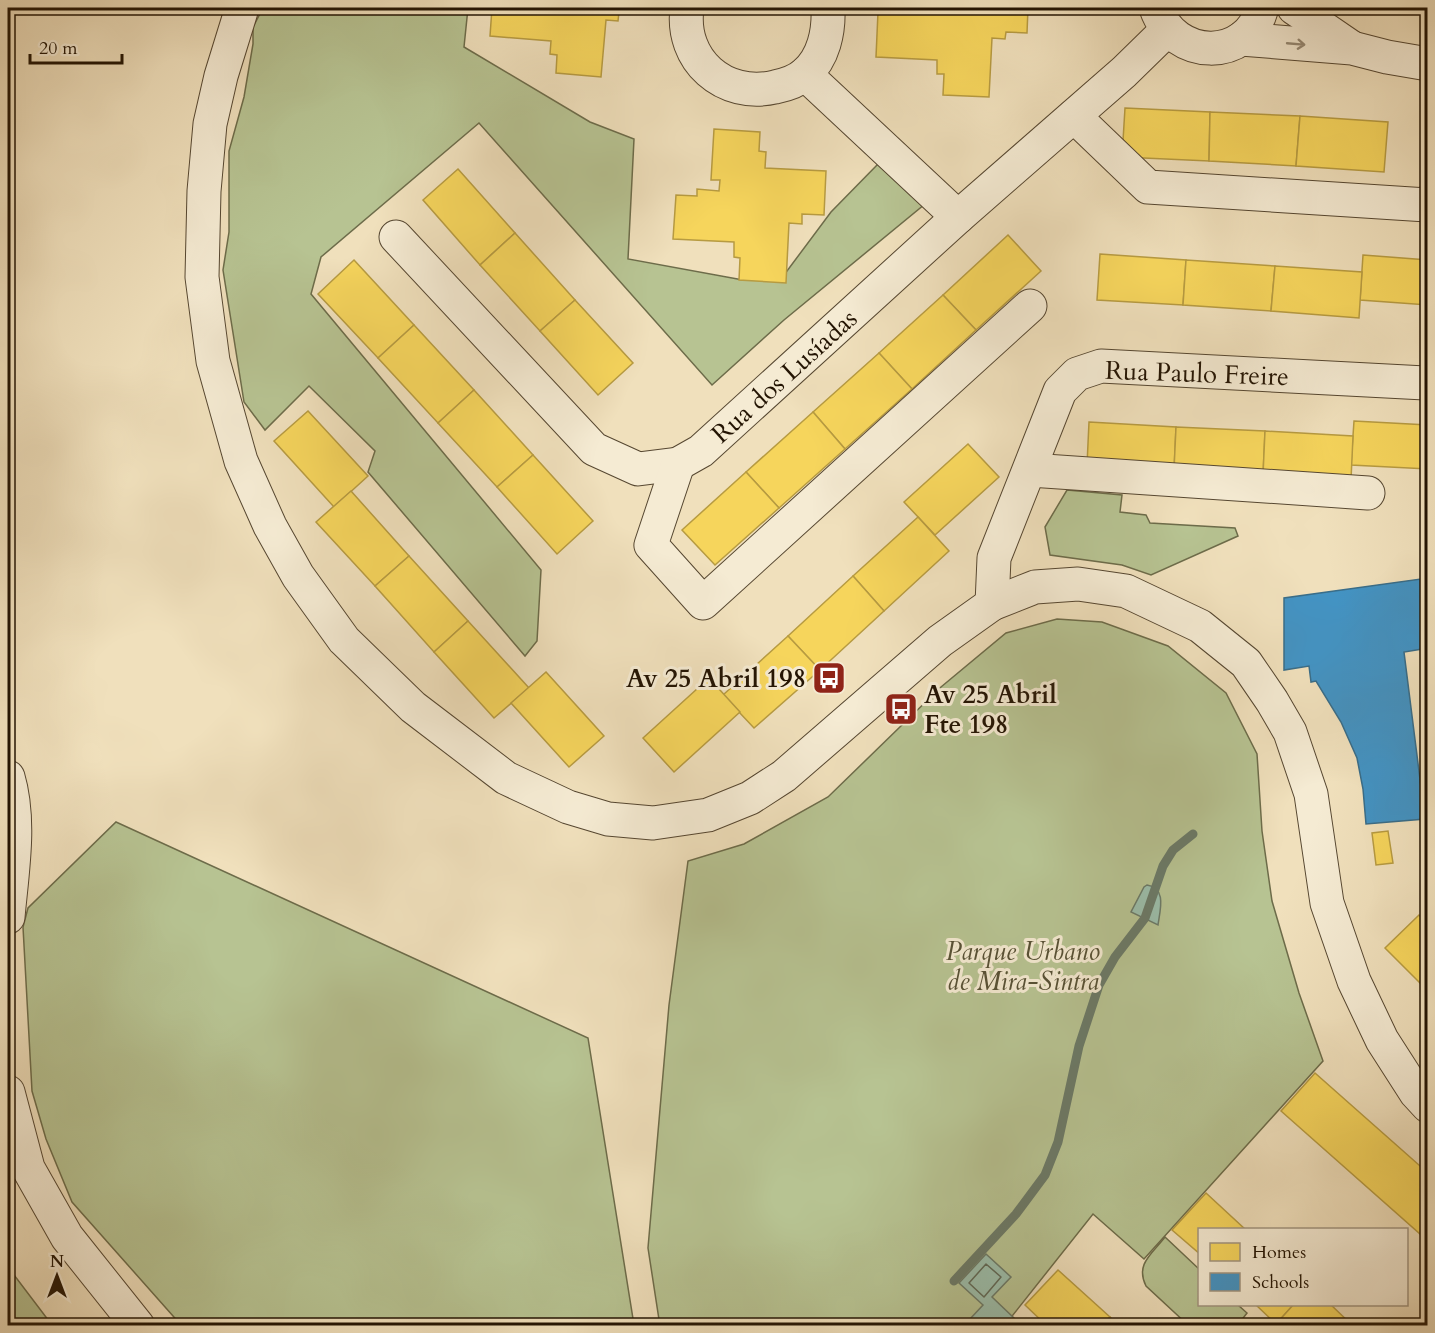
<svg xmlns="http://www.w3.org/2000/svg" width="1435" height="1333" font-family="Cardo,serif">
<rect width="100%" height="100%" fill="#f0e0bc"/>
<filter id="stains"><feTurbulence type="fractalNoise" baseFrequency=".00333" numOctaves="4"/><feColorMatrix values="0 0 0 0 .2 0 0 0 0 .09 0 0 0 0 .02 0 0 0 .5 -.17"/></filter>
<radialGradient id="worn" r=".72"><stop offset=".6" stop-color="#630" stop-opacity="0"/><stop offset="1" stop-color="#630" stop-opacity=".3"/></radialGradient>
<g fill="#b7c392" stroke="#6d6c4a" stroke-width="1.5">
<path d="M263,8H468L464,47L590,122L634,139L628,259L743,280L784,275L831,212L878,164L925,204L784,320L712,385L479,123L321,257L311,294L541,570L537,641L525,656L368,472L375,451L309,386L265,430L244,402L223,270L229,232V151L244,97L253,44V27Z"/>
<path d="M1067,490L1122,495L1120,512L1146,515L1150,523L1235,528L1238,536L1151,575L1122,565L1050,555L1045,527Z"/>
<path d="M1057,619L1102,622L1168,646L1226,693L1257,754L1262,831L1272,901L1299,993L1323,1061L1144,1259L1093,1214L1005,1325L660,1326L648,1248L669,1005L688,861L744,844L828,797L941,687L1006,633Z"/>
<path d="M116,822L588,1038L634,1325H181L72,1202L46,1139L32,1091L23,927L28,908Z"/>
<path d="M1165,1237L1199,1269L1200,1304L1238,1305L1247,1313L1240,1322L1244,1325H1188L1146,1286C1135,1264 1152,1254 1165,1237Z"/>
<path d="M8,1267L52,1325H8Z"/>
</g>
<g fill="#9bbeab" stroke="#6b7a68" stroke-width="1.5">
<path d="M1147,885C1167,888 1160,910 1158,925L1131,912L1144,887Z"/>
<path d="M986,1254L1011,1277L992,1297L1014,1318L1007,1325H976L970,1319L983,1305L959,1283Z"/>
</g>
<g fill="#f6d55c" stroke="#b79b41" stroke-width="1.5">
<path d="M492,8H640L639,13L619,12L618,21L606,20L601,77L556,73L557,55L550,54L551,41L490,36Z"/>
<path d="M900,8H1028L1027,33L1006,32L1005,39L992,38L989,97L943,95L944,74H937V60L876,57L878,12L900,13Z"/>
<path d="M1125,108L1210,112L1209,161L1122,157Z"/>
<path d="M1210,112L1300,116L1296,166L1209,161Z"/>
<path d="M1300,116L1388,122L1384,172L1296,166Z"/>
<path d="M714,129L760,132L759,151L766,152L765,168L826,171L824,215L802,214V224L789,223L786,283L739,280L740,258L734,257V242L673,239L676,195L697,196V189L719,191L720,180H711Z"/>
<path d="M458,169L515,233L480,265L423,200Z"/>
<path d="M515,233L575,300L540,331L480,265Z"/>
<path d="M1008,235L1041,271L976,330L943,295Z"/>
<path d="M1100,254L1186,260L1183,305L1097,300Z"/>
<path d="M1363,255L1428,260V305L1360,300Z"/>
<path d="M354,260L414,325L378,358L318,294Z"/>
<path d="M1186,260L1275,266L1271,311L1183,305Z"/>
<path d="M1275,266L1362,272L1359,318L1271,311Z"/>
<path d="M943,295L976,330L912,389L879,353Z"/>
<path d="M575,300L633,363L598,395L540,331Z"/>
<path d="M414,325L474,390L438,423L378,358Z"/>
<path d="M879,353L912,389L845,449L813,412Z"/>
<path d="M474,390L533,455L497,487L438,423Z"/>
<path d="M308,411L368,476L334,507L274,441Z"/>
<path d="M813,412L845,449L779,508L746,472Z"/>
<path d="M1354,421L1428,425V469L1351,465Z"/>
<path d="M1089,422L1176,427L1174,470L1087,465Z"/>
<path d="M1176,427L1265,431L1263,475L1174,470Z"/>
<path d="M1265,431L1353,436L1351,480L1263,475Z"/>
<path d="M968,444L999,477L935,535L904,502Z"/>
<path d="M533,455L593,521L557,554L497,487Z"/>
<path d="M746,472L779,508L715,565L682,530Z"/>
<path d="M351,491L409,556L375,586L316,522Z"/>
<path d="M918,517L949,551L884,611L853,576Z"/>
<path d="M409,556L468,621L434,652L375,586Z"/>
<path d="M853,576L884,611L820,670L788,636Z"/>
<path d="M468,621L529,688L494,718L434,652Z"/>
<path d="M788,636L820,670L754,728L723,695Z"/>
<path d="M546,672L604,736L569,767L511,703Z"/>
<path d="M709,678L740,712L674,772L643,738Z"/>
<path d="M1388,831L1393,863L1376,865L1372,833Z"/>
<path d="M1419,915L1428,924V991L1385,948Z"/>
<path d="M1315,1073L1428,1173V1241L1281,1111Z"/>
<path d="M1206,1193L1246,1230H1200V1254L1172,1230Z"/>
<path d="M1058,1270L1110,1317L1102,1326H1047L1025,1305Z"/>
<path d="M1255,1304H1294L1276,1324Z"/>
<path d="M1294,1304H1330L1353,1326H1279L1276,1324Z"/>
<path d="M1110,1317L1120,1326H1102Z"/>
</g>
<path fill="#4393c3" stroke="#396d89" stroke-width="1.5" d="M1428,578V648L1404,652L1425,819L1366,824L1363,789L1357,758L1341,722L1316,681L1311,682L1309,666L1284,670V598Z"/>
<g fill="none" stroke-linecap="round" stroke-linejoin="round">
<path stroke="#5f6957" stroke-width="1.5" d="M986,1264L1001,1277L984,1297L969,1283Z"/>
<path stroke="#6b7a68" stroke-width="9" d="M954,1281L1016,1214L1045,1175L1058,1142L1079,1046L1099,985L1115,957L1145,918L1163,866L1173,850L1193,834"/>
<defs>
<g id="minor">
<path d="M242,8L221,76L210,124L204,191L202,277L213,361L241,461L270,526L298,576L344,640L413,707L506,778L568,807L608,819L653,823L708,815L750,798L784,776L940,641L992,604L1035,587L1078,584L1126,591L1200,626L1246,663L1272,701L1290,732L1311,794L1327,903L1354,981L1382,1040L1416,1093L1428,1106"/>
<path d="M687,8C680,60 724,99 775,87C785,85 797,81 805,74C824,58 829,31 828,8"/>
<path d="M1156,8C1174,60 1247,63 1262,8"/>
<path d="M1294,8L1351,47"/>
<path d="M1241,39L1352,48L1387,57L1428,64"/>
<path d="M805,74L958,217"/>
<path d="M1074,116L1148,187L1427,205L1428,202"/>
<path d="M396,237L594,449L638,469L678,464L701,451L958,217L1124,72L1168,29"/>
<path d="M678,464L651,545L703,603L1030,306"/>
<path d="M1030,470L1368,493"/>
<path d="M992,604L994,558L1060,391L1077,374L1101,366L1425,383"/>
<path d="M8,777C21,821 12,872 8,917"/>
<path d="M8,1092L28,1168L67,1237L138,1326"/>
</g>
</defs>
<use href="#minor" stroke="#564731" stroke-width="35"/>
<use href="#minor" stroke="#f5ebd3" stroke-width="33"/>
</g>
<defs><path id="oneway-shaft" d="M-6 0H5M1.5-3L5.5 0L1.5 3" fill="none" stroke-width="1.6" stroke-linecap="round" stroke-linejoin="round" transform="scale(1.5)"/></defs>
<use stroke="#968a75" href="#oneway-shaft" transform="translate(1296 44) rotate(5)"/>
<defs>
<symbol id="bus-square" viewBox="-11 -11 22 22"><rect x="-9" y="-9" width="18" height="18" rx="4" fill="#8f2418" stroke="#f5ebd3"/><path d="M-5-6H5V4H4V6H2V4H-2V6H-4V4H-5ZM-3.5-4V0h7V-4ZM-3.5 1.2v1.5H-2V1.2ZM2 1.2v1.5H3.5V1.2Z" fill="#fff"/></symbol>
</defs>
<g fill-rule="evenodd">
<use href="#bus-square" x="810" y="659" width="38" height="38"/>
<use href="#bus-square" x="882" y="690" width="38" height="38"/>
</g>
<g text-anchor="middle" stroke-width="6" stroke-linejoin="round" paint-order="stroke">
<g font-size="26" fill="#231403" stroke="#f5ebd3">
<text transform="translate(1197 373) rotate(2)" y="9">Rua Paulo Freire</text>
<text transform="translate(784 376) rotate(-42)" y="9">Rua dos Lusíadas</text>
</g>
<g font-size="26" font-weight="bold" fill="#231403" stroke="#f5ebd3" text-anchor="end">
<text x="806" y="687">Av 25 Abril 198</text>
<text x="924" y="703" text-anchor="start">Av 25 Abril<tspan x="924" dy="30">Fte 198</tspan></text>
</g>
<g font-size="26" font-style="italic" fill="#575135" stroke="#f5ebd3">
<text x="1023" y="960">Parque Urbano<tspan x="1023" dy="30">de Mira-Sintra</tspan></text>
</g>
</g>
<rect width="1435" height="1333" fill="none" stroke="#f0e0bc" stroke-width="30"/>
<rect x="9" y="9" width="1417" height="1315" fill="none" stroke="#231403" stroke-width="3"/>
<rect x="15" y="15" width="1405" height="1303" fill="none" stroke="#231403" stroke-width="1.5"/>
<rect x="1198" y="1228" width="210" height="78" fill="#f5ebd3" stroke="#a19580" stroke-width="1.5"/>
<rect x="1210" y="1243" width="30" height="18" fill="#f6d55c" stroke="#a19580" stroke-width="1.5"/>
<text x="1252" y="1258" font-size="18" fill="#231403">Homes</text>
<rect x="1210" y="1273" width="30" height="18" fill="#4393c3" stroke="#a19580" stroke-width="1.5"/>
<text x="1252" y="1288" font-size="18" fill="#231403">Schools</text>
<g transform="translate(57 1276)" stroke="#f5ebd3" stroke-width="4.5" paint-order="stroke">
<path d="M0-4.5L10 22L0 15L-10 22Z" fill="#231403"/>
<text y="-9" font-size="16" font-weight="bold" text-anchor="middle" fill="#231403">N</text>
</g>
<path d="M30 54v9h92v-9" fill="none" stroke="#231403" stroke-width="3"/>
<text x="39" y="54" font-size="18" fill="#231403" stroke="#f5ebd3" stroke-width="4.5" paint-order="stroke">20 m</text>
<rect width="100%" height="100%" filter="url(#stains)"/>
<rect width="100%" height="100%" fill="url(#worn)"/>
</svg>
